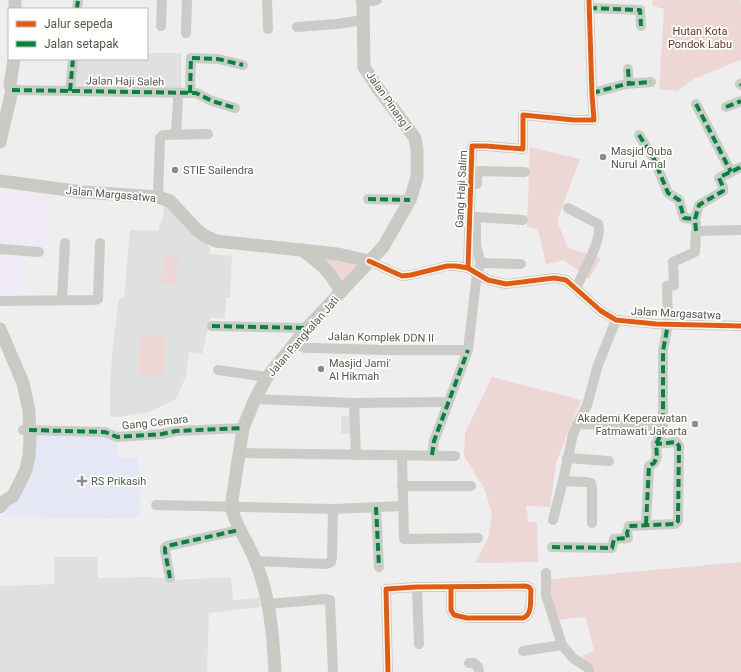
<svg xmlns="http://www.w3.org/2000/svg" width="741" height="672" font-family="Roboto,sans-serif">
<rect width="100%" height="100%" fill="#eee"/>
<path fill="#efeaf5" d="M0,193L50,197L46,258L22,257L20,300L0,299Z"/>
<g fill="#dfe0e0">
<path d="M147,53H181V88L74,85L77,59H147Z"/>
<path d="M165,201H170L210,248V254L232,256L230,297H226L225,318H210L202,354L189,352L186,376L176,399L149,412L118,417H110V383L113,345L119,298H124L130,230L158,231L163,216Z"/>
<rect x="341" y="416" width="11" height="18"/>
<path d="M54,557H97L98,578L148,577L174,580L231,577L233,600L259,598L261,607L209,613L207,672H0V586L55,584Z"/>
</g>
<path fill="#e5e7f4" d="M35,431L93,432L117,440V458L138,457L141,488L139,489L141,514L133,518L112,519L4,516L17,496Z"/>
<g fill="#ecd7d4">
<path d="M652,0H740L741,7V60L694,79L677,91L659,89L664,9L653,6Z"/>
<path d="M530,147L580,159L557,221L568,248L601,258L589,279L564,260L546,264L538,229L527,227Z"/>
<path d="M316,255L361,263L341,284Z"/>
<path d="M163,256L178,257L176,285L161,284Z"/>
<path d="M140,335L166,336L164,377L138,376Z"/>
<path d="M492,377L581,400L556,463L550,507L526,506L529,522H537L538,562L475,563L489,536L492,513L484,488L464,456L465,433Z"/>
<path d="M741,562V672H595L582,656L594,651L586,617L554,620L543,580Z"/>
</g>
<g fill="none" stroke-linecap="round" stroke-linejoin="round">
<g stroke="#cbccc8" stroke-width="10">
<path d="M267,0L268,29"/>
<path d="M363,2L377,0"/>
<path d="M589,8L640,10L641,26"/>
<path d="M77,9L78,0"/>
<path d="M161,26L162,0"/>
<path d="M297,27L337,24L363,20"/>
<path d="M186,33L187,0"/>
<path d="M628,69L629,83"/>
<path d="M740,84L741,85"/>
<path d="M12,90L196,93L212,101L235,108"/>
<path d="M70,91L73,59"/>
<path d="M190,93L191,58L218,59L243,65"/>
<path d="M592,93L626,84L651,82"/>
<path d="M696,104L731,172"/>
<path d="M726,107L741,101"/>
<path d="M176,133L178,100"/>
<path d="M639,135L654,159L668,193L679,200L684,218L695,219"/>
<path d="M477,184V174L479,171L525,172"/>
<path d="M158,197L160,138L163,135L208,134"/>
<path d="M368,199L410,200"/>
<path d="M568,208L598,224C604,238 581,275 576,289"/>
<path d="M476,217L523,220"/>
<path d="M696,225L695,219L699,205L723,191V187L719,178L741,167"/>
<path d="M0,249L39,252"/>
<path d="M369,261L402,276L411,275L447,266H456L468,268L488,280L506,284L554,278L566,280L601,311L616,320L656,324L741,326"/>
<path d="M481,263L521,264"/>
<path d="M468,268L472,146H486L523,149V115L574,120H594L592,95L589,0"/>
<path d="M62,300L65,243"/>
<path d="M0,301L95,300L98,299L100,243"/>
<path d="M212,326L307,328"/>
<path d="M295,343L305,348H314L385,350H468"/>
<path d="M218,370L267,377"/>
<path d="M255,399L354,403L441,402"/>
<path d="M354,403L356,455"/>
<path d="M577,424L654,426"/>
<path d="M23,430L105,432L117,437L162,434L176,431L243,428"/>
<path d="M238,453L455,456"/>
<path d="M402,455L404,539L478,538"/>
<path d="M432,455L434,441L468,350L477,273L481,263L476,246V224"/>
<path d="M567,458L609,461"/>
<path d="M563,481L587,482L591,483L592,487V523"/>
<path d="M402,486H471"/>
<path d="M156,505L333,509L402,506"/>
<path d="M376,507L379,567"/>
<path d="M553,520L563,481L573,434L587,405L598,365L616,320"/>
<path d="M646,524L649,466L654,463L657,457L656,444L663,430V351L668,324L667,286L674,285L673,262L695,252L696,231L741,230"/>
<path d="M552,547L612,548L614,539L628,538L627,533L629,526L675,524L678,521L679,446L676,442L656,444"/>
<path d="M256,561L326,564L331,562L332,558L333,509"/>
<path d="M546,573V595L562,645L573,658L588,668L589,672"/>
<path d="M170,578L165,551V548L167,546L239,530"/>
<path d="M417,587L419,644"/>
<path d="M269,604L326,599L330,600L333,672"/>
<path d="M523,651L562,645"/>
<path d="M469,663H474L478,667L479,672"/>
<path d="M388,672L386,589L417,587L526,586L529,587L531,590C530,600 533,614 523,618H467L454,615L451,610V587"/>
</g>
<g stroke="#c9cac4" stroke-width="13">
<path d="M15,0V9"/>
<path d="M0,142L12,90L10,85L14,59"/>
<path d="M0,181L83,192L158,197L170,201L197,230L205,236L216,241L338,254L369,261"/>
<path d="M302,250C321,264 329,270 341,292"/>
<path d="M0,329L23,383L29,410L30,441L29,456L26,470L13,496L6,500L0,507"/>
<path d="M275,672C273,633 270,597 255,560C248,542 236,527 231,507L243,428L255,399L267,377L307,328L383,247L410,200L417,177V149L415,138L377,87L364,67L363,2L362,0"/>
</g>
<g stroke="#00873e" stroke-width="4" stroke-dasharray="8 4" stroke-linecap="butt">
<path d="M589,8L640,10L641,26"/>
<path d="M77,9L78,0"/>
<path d="M628,69L629,83"/>
<path d="M740,84L741,85"/>
<path d="M12,90L196,93L212,101L235,108"/>
<path d="M70,91L73,59"/>
<path d="M190,93L191,58L218,59L243,65"/>
<path d="M592,93L626,84L651,82"/>
<path d="M696,104L731,172"/>
<path d="M726,107L741,101"/>
<path d="M639,135L654,159L668,193L679,200L684,218L695,219"/>
<path d="M368,199L410,200"/>
<path d="M696,231L695,219L699,205L723,191V187L719,178L720,177L741,167"/>
<path d="M212,326L307,328"/>
<path d="M29,430L105,432L117,437L162,434L176,431L243,428"/>
<path d="M432,455L434,441L468,350"/>
<path d="M376,507L379,567"/>
<path d="M646,524L649,466L654,463L657,457L656,444L663,430V351L668,324"/>
<path d="M552,547L612,548L614,539L628,538L627,533L629,526L675,524L678,521L679,446L676,442L656,444"/>
<path d="M170,578L165,551V548L167,546L239,530"/>
</g>
<defs>
<g id="cycleway">
<path d="M369,261L402,276L411,275L447,266H456L468,268L488,280L506,284L554,278L566,280L601,311L616,320L656,324L741,326"/>
<path d="M468,268L472,146H486L523,149V115L574,120H594L592,95L589,0"/>
<path d="M388,672L386,589L417,587L526,586L529,587L531,590C530,600 533,614 523,618H467L454,615L451,610V587"/>
</g>
</defs>
<use href="#cycleway" stroke="#fff" stroke-width="8"/>
<use href="#cycleway" stroke="#e8590c" stroke-width="5"/>
</g>
<g fill="#8b8d81" stroke="#fff" stroke-width="1.5">
<circle cx="603" cy="157" r="4"/>
<circle cx="175" cy="170" r="4"/>
<circle cx="321" cy="369" r="4"/>
<circle cx="695" cy="424" r="4"/>
<path d="M80 475h4v4h4v4h-4v4h-4v-4h-4v-4h4z"/>
</g>
<g text-anchor="middle" stroke-width="3.5" stroke-linejoin="round" paint-order="stroke">
<g font-size="11" fill="#74331e" stroke="#fff">
<text x="700" y="35">Hutan Kota<tspan x="700" dy="13">Pondok Labu</tspan></text>
</g>
<g font-size="11" fill="#555947" stroke="#fff">
<text transform="translate(125 81) rotate(1)" y="4">Jalan Haji Saleh</text>
<text transform="translate(389 101) rotate(55)" y="4">Jalan Pinang I</text>
<text transform="translate(461 189) rotate(-87)" y="4">Gang Haji Salim</text>
<text transform="translate(111 194) rotate(5)" y="4">Jalan Margasatwa</text>
<text transform="translate(676 313) rotate(3)" y="4">Jalan Margasatwa</text>
<text transform="translate(303 336) rotate(-49)" y="4">Jalan Pangkalan Jati</text>
<text transform="translate(381 337) rotate(1)" y="4">Jalan Komplek DDN II</text>
<text transform="translate(155 422) rotate(-6)" y="4">Gang Cemara</text>
</g>
<g font-size="11" fill="#555947" stroke="#fff" text-anchor="start">
<text x="611" y="155">Masjid Quba<tspan x="611" dy="13">Nurul Amal</tspan></text>
<text x="183" y="174">STIE Sailendra</text>
<text x="329" y="367">Masjid Jami'<tspan x="329" dy="13">Al Hikmah</tspan></text>
<text x="687" y="422" text-anchor="end">Akademi Keperawatan<tspan x="687" dy="13">Fatmawati Jakarta</tspan></text>
<text x="91" y="485">RS Prikasih</text>
</g>
</g>
<rect x="8" y="8" width="140" height="52" fill="#ffffff" stroke="#bbbdb5"/>
<rect x="16" y="21" width="20" height="6" fill="#e8590c" stroke="#bbbdb5"/>
<text x="44" y="28" font-size="12" fill="#555947">Jalur sepeda</text>
<rect x="16" y="41" width="20" height="6" fill="#00873e" stroke="#bbbdb5"/>
<text x="44" y="48" font-size="12" fill="#555947">Jalan setapak</text>
</svg>
